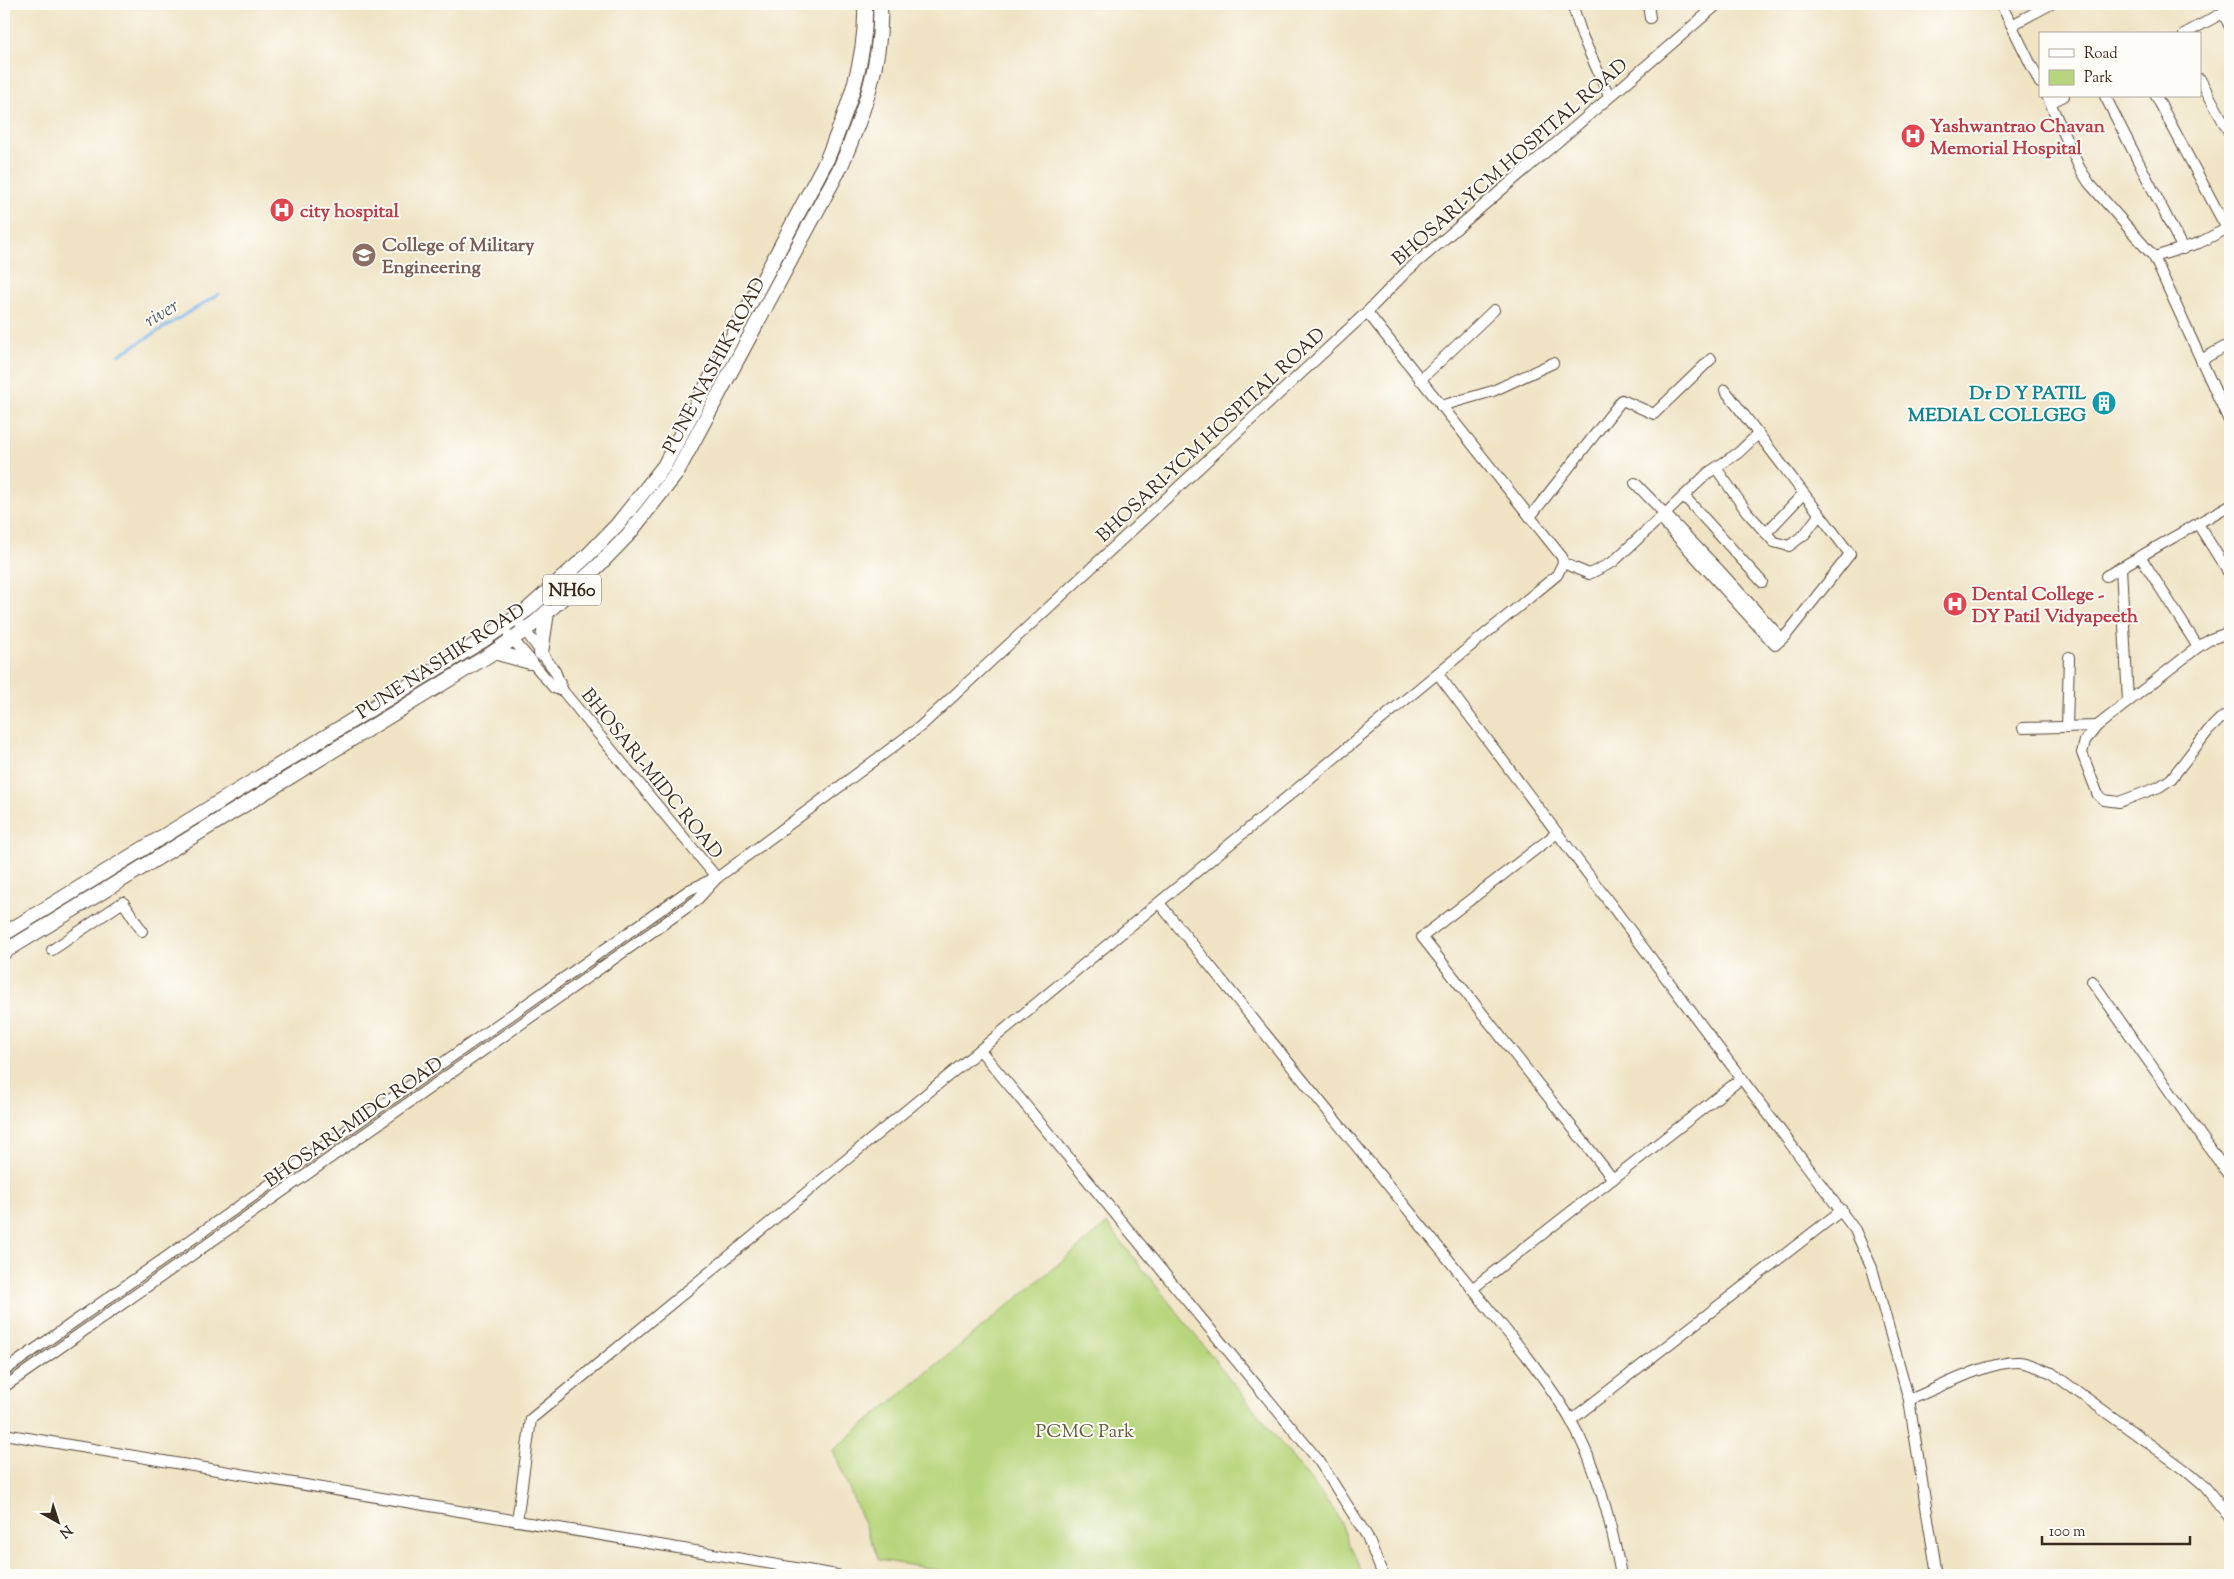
<svg xmlns="http://www.w3.org/2000/svg" width="2234" height="1579" font-family="'Sorts Mill Goudy',serif">
<rect width="100%" height="100%" fill="#fdfcf7"/>
<filter id="ink" filterUnits="userSpaceOnUse"><feTurbulence type="fractalNoise" baseFrequency=".02" numOctaves="2"/><feDisplacementMap in="SourceGraphic" scale="10" xChannelSelector="R" yChannelSelector="G"/><feConvolveMatrix kernelMatrix="1 2 1 2 8 2 1 2 1" color-interpolation-filters="sRGB"/></filter>
<filter id="wash" filterUnits="userSpaceOnUse"><feTurbulence type="fractalNoise" baseFrequency=".0096" numOctaves="4" result="noise"/><feDisplacementMap in="SourceGraphic" scale="20" xChannelSelector="R" yChannelSelector="G"/><feGaussianBlur stdDeviation="1.12" result="paint"/><feColorMatrix in="noise" values="0 0 0 0 0 0 0 0 0 0 0 0 0 0 0 0 0 1.4 0 .05"/><feComposite in="paint" operator="in"/></filter>
<g filter="url(#wash)">
<rect width="100%" height="100%" fill="#efe3c4"/>
<path fill="#b7d57c" stroke="#79804d" d="M1107,1224L1337,1514L1363,1575H971L879,1560L833,1450Z"/>
<g fill="none" stroke-linecap="round" stroke-linejoin="round">
<path stroke="#7cb6ed" stroke-width="3" d="M119,355L219,294"/>
</g>
</g>
<g filter="url(#ink)">
<g fill="none" stroke-linecap="round" stroke-linejoin="round">
<defs>
<g id="minor">
<path d="M1572,4L1583,38L1609,96"/>
<path d="M1648,4L1650,18"/>
<path d="M2001,4L2040,83"/>
<path d="M2223,13L2230,27"/>
<path d="M2012,25L2051,4"/>
<path d="M2184,34L2230,9"/>
<path d="M2200,79L2230,134"/>
<path d="M2047,96L2079,167L2089,183L2154,257L2230,423"/>
<path d="M2105,96L2183,249"/>
<path d="M2156,96L2227,229"/>
<path d="M2050,103L2064,96"/>
<path d="M2154,257L2199,243L2230,227"/>
<path d="M2201,360L2230,344"/>
<path d="M1420,380L1494,310"/>
<path d="M1441,406L1493,391L1553,363"/>
<path d="M1716,468L1747,512L1774,542L1789,546L1805,534L1819,515"/>
<path d="M1635,483L1720,571L1782,639"/>
<path d="M1684,496L1762,582"/>
<path d="M1665,514L1708,473L1738,453L1758,434"/>
<path d="M1530,517L1622,400L1654,414L1711,359"/>
<path d="M2198,524L2230,575"/>
<path d="M1766,533L1803,494"/>
<path d="M2140,556L2198,647"/>
<path d="M1563,563L1589,574L1613,562L1660,518L1775,645L1787,634L1850,554L1725,390"/>
<path d="M2121,567L2128,701"/>
<path d="M2106,576L2230,505"/>
<path d="M515,617L555,671L563,691L717,878"/>
<path d="M2230,632L2211,639L2198,647L2097,726L2085,741L2082,753L2098,795L2104,800L2119,802L2159,787L2171,779L2208,731L2220,719L2230,714"/>
<path d="M509,635L554,688L563,691"/>
<path d="M1438,674L1855,1230L1872,1268L1909,1400L1937,1575"/>
<path d="M2067,727L2069,657"/>
<path d="M2023,728L2097,726"/>
<path d="M1557,833L1422,937L1613,1179"/>
<path d="M1159,903L1526,1355C1542,1376 1557,1396 1570,1419C1597,1466 1611,1522 1621,1575"/>
<path d="M52,950L123,902L142,931"/>
<path d="M2092,981L2230,1177"/>
<path d="M980,1050L1319,1461L1367,1536L1383,1575"/>
<path d="M1472,1289L1742,1078"/>
<path d="M4,1371L689,890L713,879"/>
<path d="M4,1387L696,901L717,878L921,726L1367,312L1406,272L1718,4"/>
<path d="M1909,1400C1939,1388 1987,1361 2019,1362C2030,1363 2041,1369 2052,1373L2184,1469L2205,1487L2230,1518"/>
<path d="M1571,1420L1842,1210"/>
<path d="M4,1434L837,1575"/>
<path d="M517,1521L531,1419L1557,575L1563,563L1562,557L1367,312"/>
</g>
<g id="highway">
<path d="M494,652L530,662"/>
<path d="M541,653L547,612"/>
<path d="M4,934L485,639L527,610L588,555L617,525L664,466L827,159C848,109 867,59 865,4"/>
<path d="M4,952L494,652L536,622L598,566L628,535L676,474L841,166C863,114 883,61 880,4"/>
</g>
</defs>
<use href="#minor" stroke="#564637" stroke-width="12"/>
<use href="#highway" stroke="#564637" stroke-width="16"/>
<use href="#minor" stroke="#fff" stroke-width="10"/>
<use href="#highway" stroke="#fff" stroke-width="14"/>
</g>
</g>
<defs>
<symbol id="hospital-disc" viewBox="-11 -11 22 22"><circle r="9.5" fill="#e0444e" stroke="#fdfcf7"/><path d="M-5-5h3v3.5h4V-5h3V5h-3V1.5h-4V5h-3Z" fill="#fff"/></symbol>
<symbol id="university-disc" viewBox="-11 -11 22 22"><circle r="9.5" fill="#8d6e63" stroke="#fdfcf7"/><path d="M0-5L7-2L0 1L-7-2ZM-4 1L0 2.5L4 1V4Q0 6-4 4Z" fill="#fff"/></symbol>
<symbol id="building-disc" viewBox="-11 -11 22 22"><circle r="9.5" fill="#0f9aa8" stroke="#fdfcf7"/><path d="M-4-6H4V6H1V3H-1V6H-4ZM-2.5-4.3h1.7v1.8h-1.7ZM.8-4.3h1.7v1.8H.8ZM-2.5-1h1.7V.8h-1.7ZM.8-1h1.7V.8H.8Z" fill="#fff"/></symbol>
</defs>
<g fill-rule="evenodd">
<use href="#hospital-disc" x="1899" y="122" width="28" height="28"/>
<use href="#hospital-disc" x="268" y="196" width="28" height="28"/>
<use href="#university-disc" x="350" y="241" width="28" height="28"/>
<use href="#building-disc" x="2090" y="389" width="28" height="28"/>
<use href="#hospital-disc" x="1941" y="590" width="28" height="28"/>
</g>
<g text-anchor="middle" stroke-width="4" stroke-linejoin="round" paint-order="stroke">
<rect fill="#fdfcf7" stroke="#75695f" stroke-width="1" x="543" y="574.5" width="58" height="31" rx="4"/>
<g font-size="18" font-weight="bold" fill="#3b2a1e">
<text x="572" y="596">NH60</text>
</g>
<g font-size="19" font-weight="bold" fill="#be3a42" stroke="#fdfcf7" text-anchor="start">
<text x="1930" y="132">Yashwantrao Chavan<tspan x="1930" dy="22">Memorial Hospital</tspan></text>
<text x="300" y="217">city hospital</text>
<text x="1972" y="600">Dental College -<tspan x="1972" dy="22">DY Patil Vidyapeeth</tspan></text>
</g>
<g font-size="19" fill="#3b2a1e" stroke="#fdfcf7">
<text transform="translate(1509 161) rotate(-41)" y="7">BHOSARI-YCM HOSPITAL ROAD</text>
<text transform="translate(713 365) rotate(-62)" y="7">PUNE NASHIK ROAD</text>
<text transform="translate(1210 434) rotate(-43)" y="7">BHOSARI-YCM HOSPITAL ROAD</text>
<text transform="translate(440 660) rotate(-33)" y="7">PUNE NASHIK ROAD</text>
<text transform="translate(653 773) rotate(51)" y="7">BHOSARI-MIDC ROAD</text>
<text transform="translate(353 1121) rotate(-35)" y="7">BHOSARI-MIDC ROAD</text>
</g>
<g font-size="19" font-weight="bold" fill="#785e54" stroke="#fdfcf7" text-anchor="start">
<text x="382" y="251">College of Military<tspan x="382" dy="22">Engineering</tspan></text>
</g>
<g font-size="19" font-weight="bold" fill="#0d838f" stroke="#fdfcf7" text-anchor="end">
<text x="2086" y="399">Dr D Y PATIL<tspan x="2086" dy="22">MEDIAL COLLGEG</tspan></text>
</g>
<g font-size="19" fill="#605d3a" stroke="#fdfcf7">
<text x="1085" y="1437">PCMC Park</text>
</g>
<g font-size="20" font-style="italic" fill="#525b66" stroke="#fdfcf7">
<text transform="translate(161 312) rotate(-31)" y="7">river</text>
</g>
</g>
<rect width="2234" height="1579" fill="none" stroke="#fdfcf7" stroke-width="20"/>
<rect x="2039" y="32" width="162" height="65" fill="#fdfcf7" stroke="#afa8a0"/>
<rect x="2049" y="49" width="25" height="8" fill="#ffffff" stroke="#afa8a0"/>
<text x="2084" y="58" font-size="15" fill="#3b2a1e">Road</text>
<rect x="2049" y="70" width="25" height="15" fill="#b7d57c" stroke="#afa8a0"/>
<text x="2084" y="82" font-size="15" fill="#3b2a1e">Park</text>
<g transform="translate(58 1522) rotate(141)" stroke="#fdfcf7" stroke-width="4" paint-order="stroke">
<path d="M0-4L9 19L0 12L-9 19Z" fill="#3b2a1e"/>
<text y="-8" font-size="14" font-weight="bold" text-anchor="middle" fill="#3b2a1e">N</text>
</g>
<path d="M2042 1536v8h148v-8" fill="none" stroke="#3b2a1e" stroke-width="2.5"/>
<text x="2049" y="1536" font-size="15" fill="#3b2a1e" stroke="#fdfcf7" stroke-width="4" paint-order="stroke">100 m</text>
</svg>
